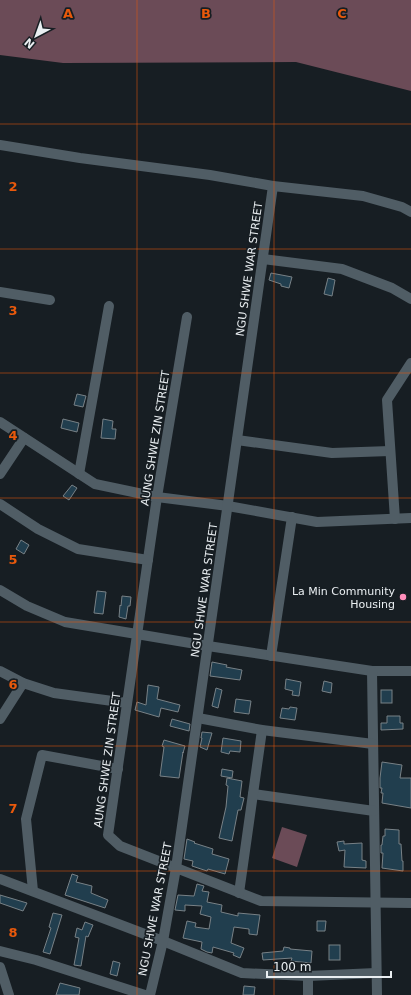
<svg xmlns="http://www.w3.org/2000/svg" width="411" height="995" font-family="'DejaVu Sans',sans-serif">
<rect width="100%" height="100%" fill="#171e23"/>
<g fill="#6b4b57">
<path d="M0,0H411V91L296,62L63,63L0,55Z"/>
<path d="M282,827L307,835L297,867L272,858Z"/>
</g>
<g fill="#213e4e" stroke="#788186">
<path d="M271,273L292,277L289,288L281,286V284L269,280Z"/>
<path d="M328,278L335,280L332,296L324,294Z"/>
<path d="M77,394L86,396L83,407L74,405Z"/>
<path d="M63,419L79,423L77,432L61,428Z"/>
<path d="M103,419L113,421L112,429H116L115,439L101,438Z"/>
<path d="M72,485L77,488L69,500L63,496Z"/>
<path d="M21,540L29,545L24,554L16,549Z"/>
<path d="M97,591L106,592L103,614L94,613Z"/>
<path d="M122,596L131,597L130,606H128L126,619L119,617L120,605L121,606Z"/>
<path d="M212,662L227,665L226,667L242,670L240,680L210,676Z"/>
<path d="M286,679L301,682L299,696L292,695L293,691L285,689Z"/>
<path d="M324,681L332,683L331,693L322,691Z"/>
<path d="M148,685L159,687L157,699L180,705L178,712L161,708L159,717L135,710L137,702L146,705Z"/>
<path d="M216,688L222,690L218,708L212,706Z"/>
<rect x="381" y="690" width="11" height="13"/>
<path d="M236,699L251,701L249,714L234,712Z"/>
<path d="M290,707L297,708L295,720L280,718L282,708L289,709Z"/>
<path d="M387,716H400V723H403V729L381,730V723H387Z"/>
<path d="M172,719L190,724L189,731L170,726Z"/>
<path d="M202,732L212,733L207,750L200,747L202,738H201Z"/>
<path d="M223,738L241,741L240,752L230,751L229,754L221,752Z"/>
<path d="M164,740L185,746L183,753V752L179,778L160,776L164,747L162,746Z"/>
<path d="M382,762L402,765L400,778H411V808L382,803L383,793H381L382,788H380V778Z"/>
<path d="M222,769L233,771L232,778L221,776Z"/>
<path d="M227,778L242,781L240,797L244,798L241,810H238L232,841L219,838L226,807L228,786L226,785Z"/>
<path d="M385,829L399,830V844H401L402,861H403V871L382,868L383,853H381V845H382L383,836H385Z"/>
<path d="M187,839L195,842L194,843L213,849L212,854L229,859L225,874L208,869L207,871L192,866L193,861L184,859Z"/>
<path d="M344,841V844L362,843V860L366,861V868L344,867L345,850L339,851L337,842Z"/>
<path d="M72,874L78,876L76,882L92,886L91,893L108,900L105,908L65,895Z"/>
<path d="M197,884L204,886L202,891L209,892L207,902L222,905L221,912L238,916V913L260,915L257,935L249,934V929L234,927L231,943L244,948L240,958L233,955L234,953L213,947L212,953L207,952L201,949L202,942L183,938L187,921L196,923L195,927L209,929L211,917L200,914L202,906L185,905V911L175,910L178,895L194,896Z"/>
<path d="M0,895L27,903L23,911L0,903Z"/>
<path d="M53,913L62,915L50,954L43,952L51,928L49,927Z"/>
<path d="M317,921H326L325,931H317Z"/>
<path d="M85,922L93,925L88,937L86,936L81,966L74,965L79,938L75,937L77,928L82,930Z"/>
<rect x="329" y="945" width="11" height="15"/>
<path d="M284,947L290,948V949L312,951L311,963L291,961L292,958L263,960L262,953L283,951Z"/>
<path d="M113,961L120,963L117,976L110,974Z"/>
<path d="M60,983L80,988L79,995H56Z"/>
<path d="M244,986L255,987L254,995H243Z"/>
</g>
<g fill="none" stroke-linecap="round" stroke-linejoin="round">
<g stroke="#505d65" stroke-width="10">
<path d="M0,145L80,158L210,175L273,186L363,196L402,207L411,212"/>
<path d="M263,259L342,269L392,288L411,299"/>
<path d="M0,292L50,300"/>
<path d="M187,317L157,497L108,835L120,846L261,901L411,903"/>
<path d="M0,422L95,484L157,497L228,506L317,522L411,518"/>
<path d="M237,440L332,453L390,451"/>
<path d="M0,474L24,438"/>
<path d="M79,474L109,306"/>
<path d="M0,504L38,529L78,549L148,560"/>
<path d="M395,519L387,400L411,363"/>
<path d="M0,590L27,606L65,622L208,646L372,671H411"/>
<path d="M271,656L292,517"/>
<path d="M0,671L23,683L54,693L127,703"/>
<path d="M372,671L377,995"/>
<path d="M198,718L262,730L373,744"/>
<path d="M0,719L23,683"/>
<path d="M253,794L374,811"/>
<path d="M0,879L163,941L242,973L308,976L376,973"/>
<path d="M33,891L26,819L42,755L118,769"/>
<path d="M239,893L262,730"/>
<path d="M0,951L36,960L145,995"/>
<path d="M0,967L9,995"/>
<path d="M308,976V995"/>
<path d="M150,995L163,941L176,868L273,186"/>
</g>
</g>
<path fill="none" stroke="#e8590c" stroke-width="1" stroke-opacity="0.55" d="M137,0V995M274,0V995M0,124H411M0,249H411M0,373H411M0,498H411M0,622H411M0,746H411M0,871H411"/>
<circle fill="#ff8ebb" stroke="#171e23" stroke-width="1.5" cx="403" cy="597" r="4"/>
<g text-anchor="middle" stroke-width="3.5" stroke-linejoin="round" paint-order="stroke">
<g font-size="11" fill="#e9eef1" stroke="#171e23">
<text transform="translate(249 269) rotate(-82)" y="4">NGU SHWE WAR STREET</text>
<text transform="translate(155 438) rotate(-81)" y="4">AUNG SHWE ZIN STREET</text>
<text transform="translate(204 590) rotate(-82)" y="4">NGU SHWE WAR STREET</text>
<text transform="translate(107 760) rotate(-82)" y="4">AUNG SHWE ZIN STREET</text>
<text transform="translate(155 909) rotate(-79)" y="4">NGU SHWE WAR STREET</text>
</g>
<g font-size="11" fill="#e9eef1" stroke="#171e23" text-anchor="end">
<text x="395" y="595">La Min Community<tspan x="395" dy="13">Housing</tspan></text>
</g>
</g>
<g font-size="13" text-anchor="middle" font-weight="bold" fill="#e8590c" stroke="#171e23" stroke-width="3.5" stroke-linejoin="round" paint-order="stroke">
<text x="68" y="18">A</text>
<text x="206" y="18">B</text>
<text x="342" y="18">C</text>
<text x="13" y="191">2</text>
<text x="13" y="315">3</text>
<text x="13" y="440">4</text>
<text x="13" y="564">5</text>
<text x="13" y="689">6</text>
<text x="13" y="813">7</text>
<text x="13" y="937">8</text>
</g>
<g transform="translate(36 36) rotate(221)" stroke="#171e23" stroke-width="3" paint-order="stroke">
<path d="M0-3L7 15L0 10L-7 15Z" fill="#e9eef1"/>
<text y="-6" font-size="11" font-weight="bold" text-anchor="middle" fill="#e9eef1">N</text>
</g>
<path d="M267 971v6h124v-6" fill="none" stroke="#e9eef1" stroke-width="2"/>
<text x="273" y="971" font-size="12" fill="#e9eef1" stroke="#171e23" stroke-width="3" paint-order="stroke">100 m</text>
</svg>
